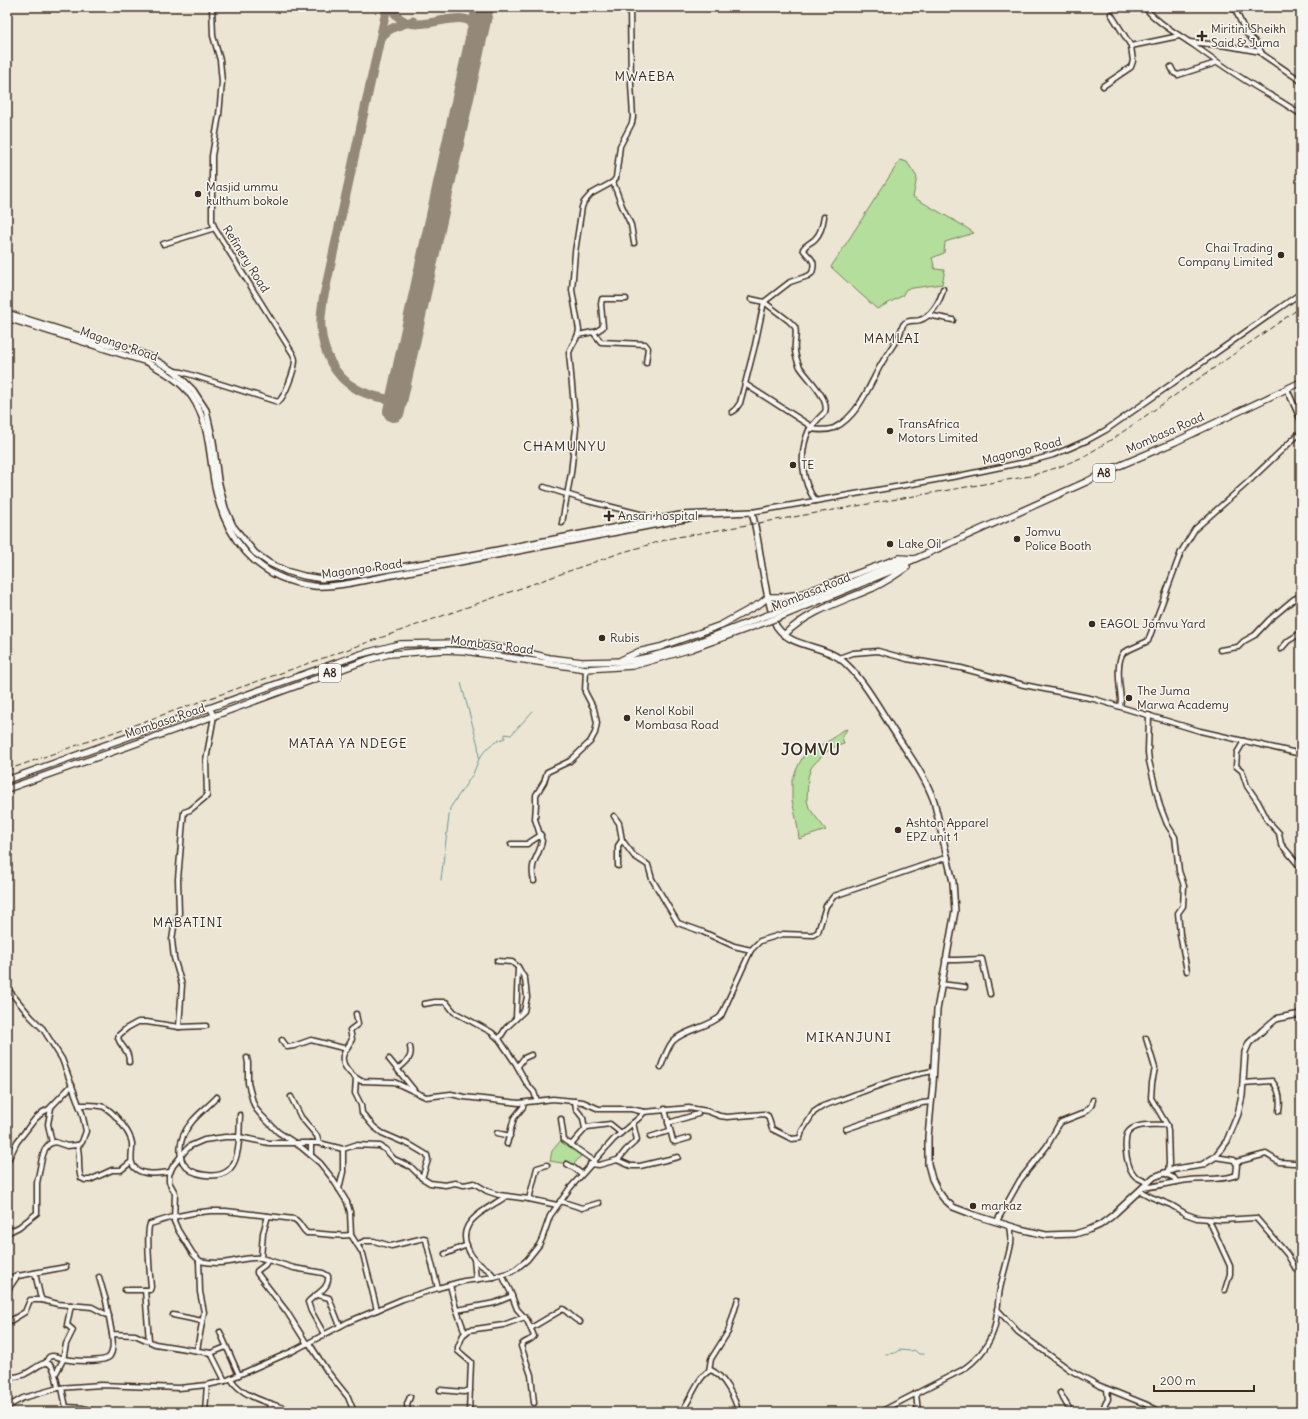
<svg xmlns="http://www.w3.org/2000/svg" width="1308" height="1419" font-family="Delius,sans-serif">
<rect width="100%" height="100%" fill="#ece5d4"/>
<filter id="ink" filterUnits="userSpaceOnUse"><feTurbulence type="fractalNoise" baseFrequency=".025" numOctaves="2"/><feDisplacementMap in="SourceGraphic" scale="8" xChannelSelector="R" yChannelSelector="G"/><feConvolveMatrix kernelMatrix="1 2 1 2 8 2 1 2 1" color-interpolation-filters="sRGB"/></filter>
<g filter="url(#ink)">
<g fill="#b4de9b" stroke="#78845c">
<path d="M900,160L907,162L917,177L913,197L962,225L974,233L945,242L944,253L932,258L935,269L945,270L942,284L906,289L902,296L877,309L831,267Z"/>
<path d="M847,729L842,737L844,744L831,748L815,763L811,768L808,777L807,800L809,808L826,830L799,839L797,823L792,800V780L799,764L804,755L832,739L841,731Z"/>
<path d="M562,1139L581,1156L573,1165L550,1161L552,1151Z"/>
</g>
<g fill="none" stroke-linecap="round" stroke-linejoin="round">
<g stroke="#6d9798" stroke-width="1">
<path d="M479,759C487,747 491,743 505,738V734L511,735L533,711"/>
<path d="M441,880L450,808L473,774L479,759L478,745L461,683"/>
<path d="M886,1354L895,1353L899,1350L911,1351L914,1350L919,1354H924"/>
</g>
<g stroke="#948879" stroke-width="9">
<path d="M387,7L323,300C322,309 320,319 321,328C323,352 334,376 355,388C367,396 383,398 396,401"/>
<path d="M391,7C411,47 458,0 478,28"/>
<path d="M381,38C388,27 401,25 413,21"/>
</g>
<path stroke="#948879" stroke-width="22" d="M394,411L483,7"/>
<defs>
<g id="minor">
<path d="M1144,7C1160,25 1175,32 1195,46C1221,65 1246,82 1275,98C1284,103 1292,109 1301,114"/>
<path d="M1234,7L1246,33L1257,44L1262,54L1301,81"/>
<path d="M1111,14L1131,46"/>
<path d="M1189,42L1228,46L1261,52"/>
<path d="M1171,67L1174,73L1178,75L1216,63"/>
<path d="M1103,86L1131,67L1133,61L1131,46L1179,36"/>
<path d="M613,182L622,206L631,225L634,243"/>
<path d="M163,244L215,228"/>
<path d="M751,299L764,302L789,321L795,327C797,332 795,338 795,343C794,351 796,359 800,367C807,378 830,399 825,412C820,417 813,424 809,430C799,452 801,482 816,501"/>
<path d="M928,315L953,320"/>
<path d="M594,333L603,327L601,304L602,299H626"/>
<path d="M578,335L593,332L601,342L645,344L648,348L646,363"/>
<path d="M174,371L182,372L278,402C285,397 295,369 295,360C295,358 294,356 293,354L215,229L212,221V156L219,115L222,82L220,60L213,36L212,7"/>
<path d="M745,384L812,427"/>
<path d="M1287,389L1301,421"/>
<path d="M732,412L735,410L740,403L745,384L755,345L764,302L790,282L808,276L812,273C817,258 809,259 803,249C806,244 811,243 815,239C821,233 823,224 824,217"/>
<path d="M810,429C818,430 826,431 834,428C857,417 868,389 879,368C885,357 892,347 899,336C901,333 901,329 903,325C907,319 914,322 920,320C931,317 941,300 943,289"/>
<path d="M544,487L588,501L644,515L651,521"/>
<path d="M752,512L958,476L1035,460L1053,455L1070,448L1088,440L1106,430L1301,293"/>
<path d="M562,523L571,473L576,428L569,353C571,345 578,339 579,330L572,290L575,252L582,207L584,202L591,194L613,182L616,178L620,146L632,123L633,117L631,84L630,7"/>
<path d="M1281,649L1288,641L1301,633"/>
<path d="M1220,650L1238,647L1244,641L1255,635L1269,620L1294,599L1301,596"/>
<path d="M839,658L853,653L878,651L907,659L961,668L1024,685L1094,699L1200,731L1301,754"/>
<path d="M1120,706L1121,700C1120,688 1115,661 1124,652L1148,641L1181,552L1195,529L1247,483L1301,432"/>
<path d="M1149,715L1148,752L1149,761L1160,806L1167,824L1175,837L1179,871L1184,886L1183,906L1178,913L1180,934L1187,971"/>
<path d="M1244,741L1237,753L1236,766L1242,771L1247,786L1258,802L1268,821L1279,833L1281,844L1301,868"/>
<path d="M614,816L619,823L622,840L634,856L648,865L652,879L678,923L703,932L734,946L751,950L760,941L783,934L813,935L818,932L826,906L834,896L948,857"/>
<path d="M511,844H527L541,835"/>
<path d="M618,866V846L622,840"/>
<path d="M534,881C529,861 539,858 542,841L535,819L536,804V795L544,782L547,772L570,761L590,742L595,733L597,723L594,709L585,692L586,669"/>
<path d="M945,960H956L982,959L990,994"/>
<path d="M497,961L512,962L518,967L525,979L527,997L524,1011L506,1028L499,1039"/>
<path d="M941,984L965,987"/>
<path d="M7,988L31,1017L43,1029L62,1059L82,1113L86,1131L82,1142L78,1146"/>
<path d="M424,1004L435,1002H446L454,1012L491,1032L499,1039L516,1064L527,1084L534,1092L537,1101"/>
<path d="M356,1014L358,1024L350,1030L352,1039C350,1044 345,1050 343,1056C341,1066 353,1077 361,1081L394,1082L426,1097L451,1094L464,1097L519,1103L553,1099L583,1102L599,1109H631L644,1112L689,1108L707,1111L720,1116L727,1117L764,1114L768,1116L772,1129L792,1139L800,1138L802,1131L814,1112L823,1106C859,1094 895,1077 933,1071"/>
<path d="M516,1018L518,967"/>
<path d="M179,1027L182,985L174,958L172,940L174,927L179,914L178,879L183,821L184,812L190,810L207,796L206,760L214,716L210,708"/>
<path d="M1146,1038L1155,1068L1152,1083L1151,1098L1167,1125L1168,1131L1169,1164L1168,1171"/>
<path d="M282,1040L287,1047L294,1046L311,1040L347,1049"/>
<path d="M247,1058L248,1063V1083L253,1102L256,1109L261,1115L278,1132L301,1147L320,1163L332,1178L347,1202L350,1212L351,1235L363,1254L377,1310"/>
<path d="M389,1059L414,1090"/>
<path d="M129,1062C129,1049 121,1048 118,1038L119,1035L127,1028L138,1022H147L179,1027L206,1026"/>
<path d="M518,1066L524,1058L531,1055"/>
<path d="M661,1067C664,1058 667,1048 673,1041C685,1029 708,1028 721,1016L751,950"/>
<path d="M398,1069C406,1062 413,1058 410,1047"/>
<path d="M356,1079L355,1093L361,1105L362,1113L374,1127L382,1133L412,1146L427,1155L428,1160L422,1178"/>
<path d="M1243,1083L1272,1081C1279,1089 1281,1100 1279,1111"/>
<path d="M217,1097C205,1110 190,1119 183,1136C180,1143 179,1156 183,1163C191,1176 218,1180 230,1169C241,1157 239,1130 240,1115"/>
<path d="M291,1097L301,1117L317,1136L319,1143"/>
<path d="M575,1101L576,1109L583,1118L585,1129"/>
<path d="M79,1105C87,1105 96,1104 104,1107C114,1112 130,1132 132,1143C133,1152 128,1163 136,1169C145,1176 160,1173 170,1172"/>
<path d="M51,1108L48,1124L52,1143"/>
<path d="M665,1109L673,1141L675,1142L689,1138"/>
<path d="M561,1119L564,1140L594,1161"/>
<path d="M668,1123L698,1114"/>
<path d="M846,1129L922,1103L931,1102"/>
<path d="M497,1133L510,1136"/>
<path d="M650,1137L669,1131"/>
<path d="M311,1143V1155"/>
<path d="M507,1144L514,1118L523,1107L524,1103"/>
<path d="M571,1145L587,1127L610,1124L621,1133"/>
<path d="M618,1160L626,1150L637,1140L633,1123"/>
<path d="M7,1162L17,1142L35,1119L43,1112L49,1109L72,1085"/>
<path d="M1236,1162L1266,1154L1279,1162L1293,1163H1301"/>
<path d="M567,1164L574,1168L582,1174"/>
<path d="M590,1164L599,1165L617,1160L631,1166H640L678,1157"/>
<path d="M1164,1173L1174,1178L1177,1182"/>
<path d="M1148,1183C1144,1181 1140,1179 1136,1177C1126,1168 1124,1146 1127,1134C1134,1122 1155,1125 1167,1125"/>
<path d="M1142,1188C1158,1186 1173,1182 1189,1180C1202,1178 1224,1181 1236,1175L1237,1165L1234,1160L1215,1157"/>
<path d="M339,1189L343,1172V1149"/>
<path d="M1140,1191L1151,1197L1171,1205L1186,1214L1197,1218L1222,1220L1256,1218L1287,1254L1296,1269"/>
<path d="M529,1199L537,1168L547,1165"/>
<path d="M560,1201L582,1208L599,1203"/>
<path d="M268,1216L263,1233L261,1258L268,1260L265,1265L257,1271V1273L287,1312L307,1344"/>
<path d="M1209,1220L1230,1266V1274L1225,1290"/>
<path d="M997,1221L1020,1180L1047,1146L1058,1126L1061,1122L1084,1113L1091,1106L1093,1100"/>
<path d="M7,1233L19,1227L37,1213V1183L42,1158L45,1149L49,1144L55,1142L67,1146L77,1145C81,1155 77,1168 81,1178L85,1180H90L112,1170H121L131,1162"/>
<path d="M358,1244L365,1241H374L391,1246L424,1238L426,1240L438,1288"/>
<path d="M445,1254L467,1245"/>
<path d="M474,1259L476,1280"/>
<path d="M268,1260L294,1268L323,1273L328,1276C330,1289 315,1294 308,1302L311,1311L324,1334"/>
<path d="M199,1261C209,1263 219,1264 229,1262C240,1260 249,1257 261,1258"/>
<path d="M35,1273L40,1295L42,1300L58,1304L92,1307L109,1316"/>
<path d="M502,1275L510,1291L517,1309L527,1320L534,1336C532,1341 523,1341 521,1346L531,1375L534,1403"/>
<path d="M99,1277L106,1301L112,1334L135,1335L155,1344L211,1353L225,1381"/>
<path d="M494,1277C489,1267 480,1267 474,1259C449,1225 481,1213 505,1197"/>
<path d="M7,1278L66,1267"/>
<path d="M450,1285L455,1305L465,1333"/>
<path d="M125,1290H145L149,1341"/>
<path d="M145,1290H150L151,1287C150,1277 146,1230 150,1224L173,1217L193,1213L210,1211H226L294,1219C301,1222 301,1229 307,1233C322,1233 337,1237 351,1235"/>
<path d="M7,1291L18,1275"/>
<path d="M318,1295L329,1298L340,1326"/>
<path d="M997,1309L1018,1332L1070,1370L1098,1385L1145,1404L1161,1412"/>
<path d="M457,1310L495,1303L512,1296"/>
<path d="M173,1315L202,1321"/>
<path d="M7,1323L25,1312L30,1300H41"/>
<path d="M531,1328L563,1309C567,1311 573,1319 580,1322"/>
<path d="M220,1332L239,1375"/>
<path d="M309,1343L327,1371L348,1397L354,1412"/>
<path d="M197,1350L204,1312L200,1292L199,1260L193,1254L178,1230L174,1221L175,1193L169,1182V1175L173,1166L185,1151L190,1146L204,1140L225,1137H239L269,1143H319L343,1149L355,1145L380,1146L386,1150L394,1159L411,1167L422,1178L430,1183L445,1185L455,1183L464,1185L474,1183L487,1191L499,1195L529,1199L557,1205"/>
<path d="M211,1353L226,1347"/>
<path d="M46,1363C46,1362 48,1358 49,1357C53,1354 60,1358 64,1359C72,1361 105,1363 110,1356C114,1350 113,1341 112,1334"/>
<path d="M709,1371L711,1359L728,1332L738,1299"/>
<path d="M56,1373L63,1360L66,1344L73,1330L67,1325L71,1305"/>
<path d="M7,1376C34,1384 50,1335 58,1388"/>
<path d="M231,1379C243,1399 275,1404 295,1412"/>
<path d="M62,1388L67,1412"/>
<path d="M440,1390L464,1392L470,1390"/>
<path d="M916,1393L918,1412"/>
<path d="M1060,1393L1071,1412"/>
<path d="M7,1407L23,1398L58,1388L101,1385L179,1388L207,1385L225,1381L293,1351L348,1322L403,1299L438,1288L464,1281L494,1277L511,1272L516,1269L527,1260L539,1245L542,1239L550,1216L570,1188L614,1139L640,1117L644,1112"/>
<path d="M67,1407L82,1408L97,1412"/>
<path d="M205,1412L207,1385"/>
<path d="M269,1412L270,1403"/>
<path d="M408,1412L407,1404L410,1397"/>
<path d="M469,1412L471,1362L458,1351V1347L463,1335L469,1330L503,1325L525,1317"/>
<path d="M681,1412C691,1401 697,1376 711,1370C723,1375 736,1399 738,1412"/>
<path d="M880,1412L962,1370C976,1361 987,1348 993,1332C998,1319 997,1303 1000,1289C1003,1274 1008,1259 1011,1244C1012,1237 1011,1232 1010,1226"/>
<path d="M1101,1412L1108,1399L1107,1389"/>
</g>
<g id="major">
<path d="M7,313L99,342L135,351L150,357L174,371L193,390L206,410L213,441L218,480L225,508L233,526L255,553L269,563L286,571L304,576L322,579L349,576L471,555L680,515L752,512C760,544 762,578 771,610C773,616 774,623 777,627C792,648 819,644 839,658C861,674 880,710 895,733C909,755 925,776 934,801L953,882L955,911L937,1010L933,1084L928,1137V1164L932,1179L938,1191L944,1199L953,1207L974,1215L1020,1229L1046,1235L1075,1234L1091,1229L1100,1225L1112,1216L1154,1177L1175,1169L1202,1165L1215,1157L1227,1141L1238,1114L1242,1096L1245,1052L1249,1043L1263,1030L1276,1019L1284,1017L1301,1014"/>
<path d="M7,318L147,362C163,371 181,381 192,397C209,422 209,452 214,481C223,536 256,580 314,586C326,587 339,585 351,583L695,517"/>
</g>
<g id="highway">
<path d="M778,612L898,563H906"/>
<path d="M780,617L901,567L906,563L1086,482L1107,471L1175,442L1301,382"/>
<path d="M784,635C808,611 843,601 873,588C885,582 896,575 907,567"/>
<path d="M621,660L638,652L660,647L721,625L761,603L768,597H780L801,594L899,558L914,559"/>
<path d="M7,780L361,654L400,644L460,643L489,646L520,651L549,658L582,662L630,661L653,656L688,646L765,616"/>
<path d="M7,789L214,716L367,660L389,654L445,650L465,651L586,669L632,666L691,649L766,622"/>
</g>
</defs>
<use href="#minor" stroke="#3b2a1e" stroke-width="7"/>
<use href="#major" stroke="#3b2a1e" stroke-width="8"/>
<use href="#highway" stroke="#3b2a1e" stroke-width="8"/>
<use href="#minor" stroke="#f6f6f2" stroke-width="4"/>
<use href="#major" stroke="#f6f6f2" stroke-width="5"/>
<use href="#highway" stroke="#f6f6f2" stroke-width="5.5"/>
<path stroke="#3b2a1e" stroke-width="1" stroke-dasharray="6 3" stroke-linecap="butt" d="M7,770L620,553L672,538L1030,476L1059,467L1083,457L1114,438L1301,307"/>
<defs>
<g id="highway-bridge">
<path d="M765,616L778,612"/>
<path d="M766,622L780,617"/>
</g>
</defs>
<use href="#highway-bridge" stroke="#3b2a1e" stroke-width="8" stroke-linecap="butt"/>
<use href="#highway-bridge" stroke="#f6f6f2" stroke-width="5.5"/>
</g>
</g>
<g fill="#3b2a1e" stroke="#f6f6f2" stroke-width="1.5">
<path d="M1200 30h4v4h4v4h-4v4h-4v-4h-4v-4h4z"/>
<circle cx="198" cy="194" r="4"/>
<circle cx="1281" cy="255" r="4"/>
<circle cx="890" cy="431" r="4"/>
<circle cx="793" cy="465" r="4"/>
<path d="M607 510h4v4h4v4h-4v4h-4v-4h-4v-4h4z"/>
<circle cx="1017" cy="539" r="4"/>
<circle cx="890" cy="544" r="4"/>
<circle cx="1092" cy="624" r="4"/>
<circle cx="602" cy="638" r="4"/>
<circle cx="1129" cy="698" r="4"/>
<circle cx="627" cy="718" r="4"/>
<circle cx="898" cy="830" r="4"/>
<circle cx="973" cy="1206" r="4"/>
</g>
<g text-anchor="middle" stroke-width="3" stroke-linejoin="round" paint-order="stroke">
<g fill="#f6f6f2" stroke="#73675e" stroke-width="1">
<rect x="1093" y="464" width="22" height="18" rx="3"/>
<rect x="319" y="664" width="22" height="18" rx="3"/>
</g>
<g font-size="11" font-weight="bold" fill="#3b2a1e">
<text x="1104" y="477">A8</text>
<text x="330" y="677">A8</text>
</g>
<g font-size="12" fill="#3b2a1e" stroke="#f6f6f2" text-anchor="start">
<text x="1211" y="33">Miritini Sheikh<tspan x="1211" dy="14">Said &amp; Juma</tspan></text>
<text x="206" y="191">Masjid ummu<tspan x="206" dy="14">kulthum bokole</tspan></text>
<text x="1273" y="252" text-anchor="end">Chai Trading<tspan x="1273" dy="14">Company Limited</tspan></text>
<text x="898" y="428">TransAfrica<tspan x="898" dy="14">Motors Limited</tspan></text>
<text x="801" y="469">TE</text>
<text x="618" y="520">Ansari hospital</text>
<text x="1025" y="536">Jomvu<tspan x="1025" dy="14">Police Booth</tspan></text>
<text x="898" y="548">Lake Oil</text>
<text x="1100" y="628">EAGOL Jomvu Yard</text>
<text x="610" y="642">Rubis</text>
<text x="1137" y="695">The Juma<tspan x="1137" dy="14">Marwa Academy</tspan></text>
<text x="635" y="715">Kenol Kobil<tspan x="635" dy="14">Mombasa Road</tspan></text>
<text x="906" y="827">Ashton Apparel<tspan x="906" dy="14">EPZ unit 1</tspan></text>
<text x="981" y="1210">markaz</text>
</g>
<g font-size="12" fill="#3b2a1e" stroke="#f6f6f2">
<text transform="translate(246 259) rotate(58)" y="4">Refinery Road</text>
<text transform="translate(119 344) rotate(19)" y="4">Magongo Road</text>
<text transform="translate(1165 433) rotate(-24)" y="4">Mombasa Road</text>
<text transform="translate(1022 451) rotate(-14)" y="4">Magongo Road</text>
<text transform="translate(362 569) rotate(-8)" y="4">Magongo Road</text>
<text transform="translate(811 592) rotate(-22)" y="4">Mombasa Road</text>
<text transform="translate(492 645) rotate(7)" y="4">Mombasa Road</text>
<text transform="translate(165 721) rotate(-19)" y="4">Mombasa Road</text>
</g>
<g font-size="13" letter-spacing="1" fill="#3b2a1e" stroke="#f6f6f2">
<text x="645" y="81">MWAEBA</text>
<text x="892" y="343">MAMLAI</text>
<text x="348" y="748">MATAA YA NDEGE</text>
<text x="188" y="927">MABATINI</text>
</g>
<g font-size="14" letter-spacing="1" fill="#3b2a1e" stroke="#f6f6f2">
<text x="565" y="451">CHAMUNYU</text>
<text x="849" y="1042">MIKANJUNI</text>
</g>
<g font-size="16" font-weight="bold" letter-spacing="1" fill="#3b2a1e" stroke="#f6f6f2">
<text x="811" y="755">JOMVU</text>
</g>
</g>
<rect width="1308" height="1419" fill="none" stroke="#f6f6f2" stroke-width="24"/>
<rect x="12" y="12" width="1284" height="1395" fill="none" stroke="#3b2a1e" stroke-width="1.5" filter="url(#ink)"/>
<path d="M1154 1385v6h100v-6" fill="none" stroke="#3b2a1e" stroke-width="2"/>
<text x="1160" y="1385" font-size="12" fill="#3b2a1e" stroke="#f6f6f2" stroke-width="3" paint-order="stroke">200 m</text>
</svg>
